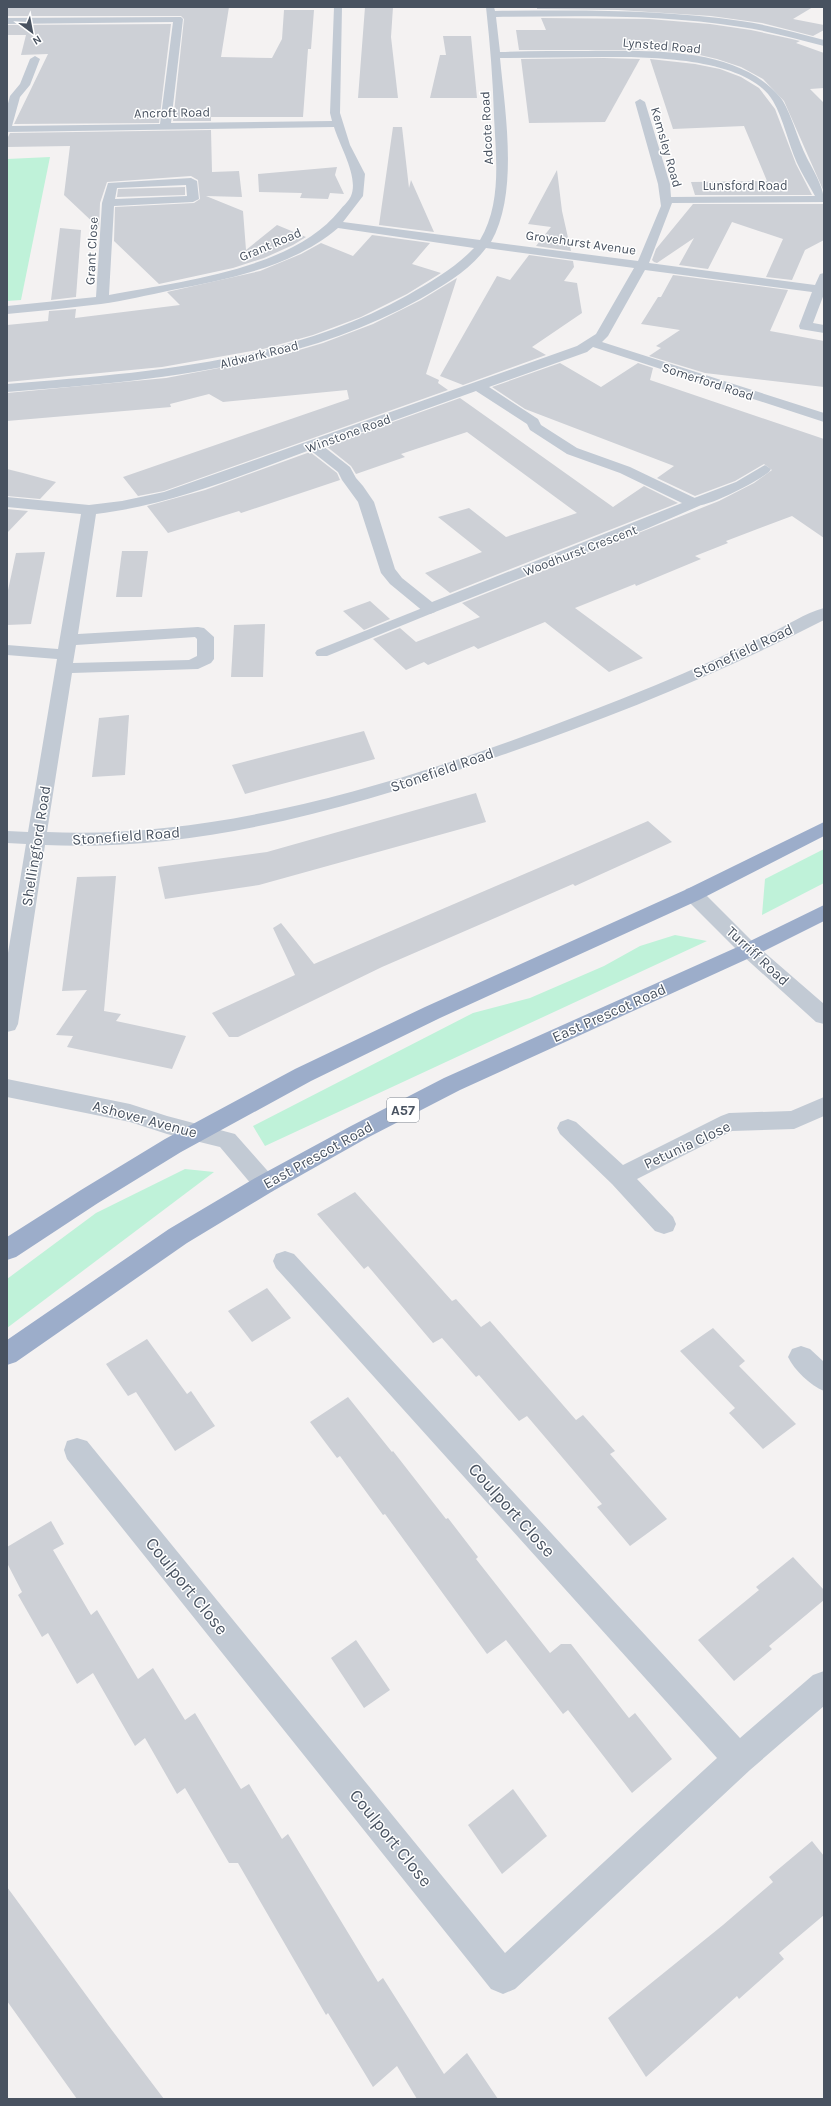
<svg xmlns="http://www.w3.org/2000/svg" width="831" height="2106" font-family="Karla,sans-serif">
<rect width="100%" height="100%" fill="#f4f2f2"/>
<g fill="#bff2d9">
<path d="M50,157L21,300L7,301V159Z"/>
<path d="M824,849V883L762,915L765,879Z"/>
<path d="M675,935L707,941L265,1146L253,1126L473,1013L530,998L604,966L640,946Z"/>
<path d="M185,1169L214,1172L7,1328V1279L96,1213Z"/>
</g>
<g fill="#cdd0d6">
<path d="M229,7L221,57L272,58L282,39L284,10H314L311,49H308L303,117H211V121H173L184,19L181,16H7V8Z"/>
<path d="M365,7H393L391,37L398,98H358Z"/>
<path d="M537,7H813L793,19L824,25V30L813,36L762,23L711,16L618,10L537,9Z"/>
<path d="M541,18L649,19L710,24L751,30L792,39L800,41L796,43L824,53V88L810,89L824,103V192L784,101L763,79L741,67L717,59L691,53L647,50L646,48L645,50H519L516,30H546Z"/>
<path d="M171,24L159,123L14,124L48,54L21,55L26,35H7V25Z"/>
<path d="M443,36H471L477,98H430L440,55H446Z"/>
<path d="M521,59L604,58L640,59L605,122L529,123Z"/>
<path d="M650,59L695,64L720,69L741,77L759,88L775,109L796,164L812,195H695L691,182L767,181L744,126L673,129Z"/>
<path d="M393,127H402L409,188L411,180L434,232L379,225Z"/>
<path d="M211,130L212,172L239,171L242,197L206,196L243,211L246,250L277,225L306,237L293,245L264,258L233,268L159,284L114,241L115,207L194,203L200,199L198,180L191,176L107,182L100,203L99,228L64,195L70,146L7,147V139L10,133Z"/>
<path d="M337,167L335,175L344,194L330,193L328,199L300,198L302,193L259,192L258,174Z"/>
<path d="M557,170L562,211L571,251L536,246L551,227L528,224Z"/>
<path d="M185,187V195L117,197L118,189Z"/>
<path d="M693,204H824V240L805,250L792,280L766,277L783,239L732,222L708,269L679,265L694,238L657,263L654,262L652,260L656,249Z"/>
<path d="M60,228L81,230L76,297L51,300Z"/>
<path d="M372,235L430,243L412,264L441,273L407,294L361,317L313,335L263,349L162,367L7,382V325L48,321L49,311L76,309L75,318L180,305L167,292L260,271L301,254L321,243L353,256Z"/>
<path d="M529,255L573,261L574,267L564,281L577,283L582,313L532,347L546,355L463,385L440,376L497,276L510,280Z"/>
<path d="M673,275L788,290L770,331L824,341V387L705,373L649,356L661,348L656,346L680,330L641,324L658,297H661Z"/>
<path d="M457,278L426,374L439,380L438,383L448,390L164,491L138,496L123,477L349,399L347,390L223,402L209,394L170,404L171,407L7,421V393L166,378L272,358L323,343L373,324L421,300Z"/>
<path d="M560,363L601,387L638,363L653,368L650,380L824,439V538L792,516L726,541L728,543L695,556L701,559L636,586L635,584L575,608L643,658L609,672L545,622L478,649L474,646L428,665L424,662L406,670L373,639L400,628L416,642L480,617L462,603L719,501L754,483L772,470L764,464L735,481L695,496L657,478L674,466L525,409L492,387Z"/>
<path d="M460,398L613,507L644,486L678,503L450,593L425,573L482,552L438,517L469,508L506,537L577,513L467,432L401,454L405,457L356,474L351,466L326,446Z"/>
<path d="M310,452L337,473L340,480L241,513L239,511L168,533L147,506L205,490Z"/>
<path d="M7,469L23,473L56,482L40,499L7,496Z"/>
<path d="M7,509L28,511L7,533Z"/>
<path d="M122,551H148L142,597H116Z"/>
<path d="M45,552L31,624L7,625V595L16,553Z"/>
<path d="M370,601L390,619L364,630L343,611Z"/>
<path d="M265,624L263,677H231L234,625Z"/>
<path d="M129,715L125,775L92,777L99,718Z"/>
<path d="M364,731L375,759L245,794L232,765Z"/>
<path d="M476,793L486,822L259,885L165,899L158,867L267,852Z"/>
<path d="M648,821L672,842L575,886L573,884L382,967L238,1037H229L212,1013L295,975L273,928L281,923L314,964Z"/>
<path d="M116,876L104,1011L121,1014L116,1021L186,1036L172,1069L67,1047L73,1036L56,1035L87,990L62,991L77,877Z"/>
<path d="M355,1192L452,1301L456,1299L481,1327L490,1321L576,1420L583,1415L615,1451L610,1454L667,1519L630,1546L597,1507L602,1504L527,1416L519,1421L479,1375L476,1377L442,1338L433,1343L368,1266L364,1269L317,1214Z"/>
<path d="M267,1288L291,1318L252,1342L228,1311Z"/>
<path d="M713,1328L745,1361L739,1366L796,1424L763,1449L729,1413L735,1408L680,1351Z"/>
<path d="M147,1339L187,1394L191,1391L215,1426L175,1451L136,1392L128,1396L106,1364Z"/>
<path d="M348,1397L392,1452L393,1451L446,1519L448,1518L478,1557L476,1559L550,1653L561,1644H571L629,1718L635,1713L672,1759L632,1793L568,1710L563,1714L506,1640L487,1654L385,1514L383,1515L340,1456L337,1458L310,1422Z"/>
<path d="M51,1521L64,1544L53,1550L91,1615L97,1610L138,1679L153,1668L185,1720L195,1713L241,1789L249,1784L282,1839L288,1834L378,1982L383,1978L444,2074L467,2053L498,2099H417L397,2066L373,2087L328,2013L326,2015L238,1863H229L185,1788L177,1794L145,1738L135,1746L93,1673L77,1684L48,1633L42,1637L18,1595L22,1592L7,1563V1547Z"/>
<path d="M793,1557L824,1590V1600L769,1646L772,1649L734,1681L698,1640L759,1590L756,1587Z"/>
<path d="M356,1640L390,1690L364,1708L331,1658Z"/>
<path d="M513,1789L547,1836L502,1874L468,1825Z"/>
<path d="M812,1841L824,1856V1915L779,1953L784,1959L739,1999L737,1996L646,2077L608,2018L723,1925L773,1882L769,1877Z"/>
<path d="M7,1887L108,2025L164,2099H77L7,2001Z"/>
</g>
<g fill="none" stroke-linecap="round" stroke-linejoin="round">
<g fill="#c2cad4" fill-rule="evenodd">
<path d="M765,465L771,469L769,472C756,482 705,510 689,506L687,503L689,500L736,482Z"/>
<path d="M430,605L435,606L437,609L435,612L327,656H317L315,653L317,650Z"/>
</g>
<g fill="#c2cad4" fill-rule="evenodd">
<path d="M334,7H342L340,113L350,145L365,174L363,196L343,222L480,240C502,203 496,158 494,117C493,80 490,44 486,7H494L495,11C577,10 660,9 741,21C769,25 797,33 824,40V46C796,39 769,31 741,27C660,14 578,16 496,17L500,52C529,51 559,51 588,51C648,51 737,46 780,97C788,106 797,135 802,147C809,165 824,184 824,202L672,203L649,263L815,285L820,274L824,273V294L813,323L824,325V333L800,329L799,326L812,292L645,270L608,336L602,342L824,413V422L593,347L587,352L489,387L538,419L541,425L577,448L630,467L699,500L702,503L699,506L646,529L430,614L424,612L390,584L381,573L358,502L342,480L338,472L310,450C240,476 171,505 96,514L78,634L198,627L204,628L214,637V659L211,663L198,669L72,673L47,832C250,841 471,760 656,685C694,669 732,652 769,634C786,626 805,613 824,608V620C720,673 612,717 502,755C356,807 202,852 45,845L18,1024L15,1030L7,1032V959L26,844L7,843V831L28,832L57,659L7,655V645L58,649L81,514L7,507V497L89,505L122,501L164,492L577,346L596,334L634,268L486,248C469,271 444,285 420,299C295,369 147,381 7,392V384C143,373 287,363 408,295C432,281 455,268 474,248L338,228C292,267 229,279 172,290C148,295 124,301 101,304C69,308 38,311 7,314V306L96,297L102,203L108,183L191,178L197,181L199,199L193,202L114,206L109,295C180,281 292,270 340,210C343,206 349,201 351,196C359,177 340,147 334,127L7,132V107L10,96L20,84L30,59L35,56L40,59L30,85L20,97L12,126L160,124L173,22L7,24V18L181,17L183,19L171,123L332,121L330,113ZM604,57C649,57 747,57 773,101C784,120 788,143 797,163C802,174 809,185 815,196L671,197L670,184L645,102L640,99L635,102L658,184L661,206L638,261L491,242C519,193 505,112 500,58ZM186,185L187,196L115,199L117,188ZM476,391L527,424L530,430L567,454L620,473L682,503L432,602L402,578L395,569L374,502L363,486L356,478L350,467L323,446ZM195,637L197,639V656L189,660L73,663L76,645Z"/>
<path d="M693,887L700,889L756,945L824,1004V1024L816,1022L742,955L686,899L683,894L686,889Z"/>
<path d="M824,1097V1116L794,1129L732,1131L637,1179L673,1217L676,1224L673,1231L664,1234L655,1231L612,1184L560,1134L557,1128L560,1122L568,1119L576,1122L623,1165L721,1116L729,1113L791,1111Z"/>
<path d="M285,1251L294,1254L740,1738L813,1675L824,1671V1706L750,1770L515,1989L503,1994L491,1989L67,1459L64,1450L67,1441L77,1438L87,1441L505,1953L717,1758L276,1268L273,1261L276,1254Z"/>
<path d="M801,1346L810,1349L824,1362V1391C810,1385 795,1371 788,1357L792,1349Z"/>
</g>
<path fill="#c2cad4" fill-rule="evenodd" d="M7,1079L130,1104L167,1116L235,1134L273,1177L277,1184L273,1191L265,1194L257,1191L220,1147L167,1134L130,1122L7,1097Z"/>
<g fill="#9cadca" fill-rule="evenodd">
<path d="M824,822V836L699,900L440,1018L311,1081L181,1152L98,1203L16,1257L7,1260V1237L81,1190L165,1139L295,1069L425,1007L685,890Z"/>
<path d="M824,905V921L756,955L460,1090L367,1138L273,1191L187,1243L16,1362L7,1365V1340L169,1229L257,1177L351,1126L444,1078L742,945Z"/>
</g>
</g>
<g text-anchor="middle" stroke-width="3" stroke-linejoin="round" paint-order="stroke">
<g font-size="13" fill="#485260" stroke="#fff">
<text transform="translate(662 45) rotate(5)" y="5">Lynsted Road</text>
<text transform="translate(172 112) rotate(-1)" y="5">Ancroft Road</text>
<text transform="translate(486 128) rotate(-93)" y="5">Adcote Road</text>
<text transform="translate(667 147) rotate(74)" y="5">Kemsley Road</text>
<text x="745" y="190">Lunsford Road</text>
<text transform="translate(581 242) rotate(8)" y="5">Grovehurst Avenue</text>
<text transform="translate(270 244) rotate(-23)" y="5">Grant Road</text>
<text transform="translate(91 251) rotate(-87)" y="5">Grant Close</text>
<text transform="translate(259 354) rotate(-14)" y="5">Aldwark Road</text>
<text transform="translate(708 381) rotate(18)" y="5">Somerford Road</text>
<text transform="translate(348 433) rotate(-20)" y="5">Winstone Road</text>
<text transform="translate(580 550) rotate(-21)" y="5">Woodhurst Crescent</text>
</g>
<rect fill="#fff" stroke="#7f8690" stroke-width="1" x="387" y="1098" width="32" height="24" rx="3"/>
<g font-size="14" font-weight="bold" fill="#485260">
<text x="403" y="1115">A57</text>
</g>
<g font-size="15" fill="#485260" stroke="#fff">
<text transform="translate(743 651) rotate(-25)" y="5">Stonefield Road</text>
<text transform="translate(442 770) rotate(-19)" y="5">Stonefield Road</text>
<text transform="translate(126 836) rotate(-4)" y="5">Stonefield Road</text>
<text transform="translate(36 846) rotate(-81)" y="5">Shellingford Road</text>
<text transform="translate(758 956) rotate(43)" y="5">Turriff Road</text>
<text transform="translate(609 1013) rotate(-24)" y="5">East Prescot Road</text>
<text transform="translate(145 1119) rotate(15)" y="5">Ashover Avenue</text>
<text transform="translate(687 1145) rotate(-25)" y="5">Petunia Close</text>
<text transform="translate(318 1155) rotate(-29)" y="5">East Prescot Road</text>
</g>
<g font-size="18" fill="#485260" stroke="#fff">
<text transform="translate(512 1510) rotate(48)" y="6">Coulport Close</text>
<text transform="translate(187 1586) rotate(51)" y="6">Coulport Close</text>
<text transform="translate(391 1838) rotate(51)" y="6">Coulport Close</text>
</g>
</g>
<rect width="831" height="2106" fill="none" stroke="#485260" stroke-width="16"/>
<g transform="translate(32 32) rotate(148)" stroke="#ffffff" stroke-width="3" paint-order="stroke">
<path d="M0-3L7 15L0 10L-7 15Z" fill="#485260"/>
<text y="-6" font-size="11" font-weight="bold" text-anchor="middle" fill="#485260">N</text>
</g>
</svg>
